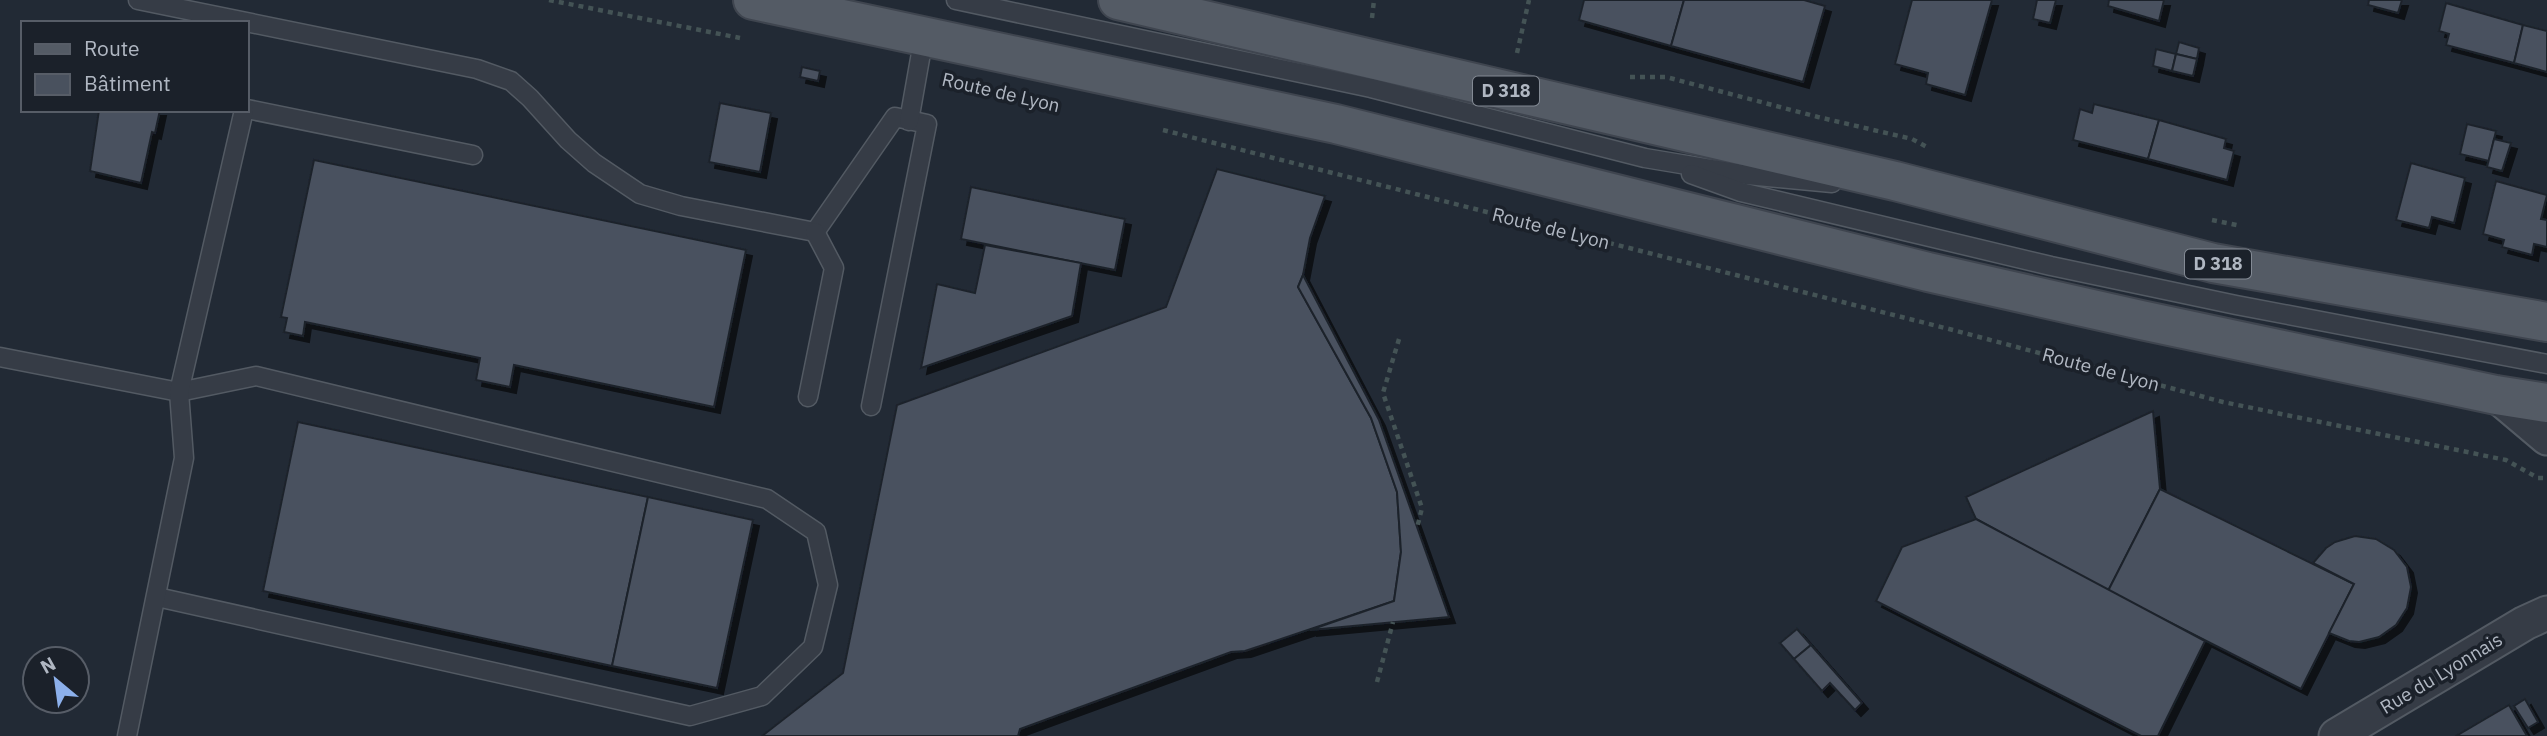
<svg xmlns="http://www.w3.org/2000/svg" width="2547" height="736" font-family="'IBM Plex Sans',sans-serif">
<defs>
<filter id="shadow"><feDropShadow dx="6" dy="6" stdDeviation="0" flood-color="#0009"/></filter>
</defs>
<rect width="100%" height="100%" fill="#222a35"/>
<g fill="#49515e" stroke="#1d232c" stroke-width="2" filter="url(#shadow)">
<path d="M1584,0H1684L1671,46L1579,20Z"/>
<path d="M1684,0H1804L1825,6L1803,82L1671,46Z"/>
<path d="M1912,0H1992L1965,95L1926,84L1928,73L1895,64Z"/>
<path d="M2037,0H2056L2050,23L2033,19Z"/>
<path d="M2109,0H2164L2159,21L2108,6Z"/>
<path d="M2369,0H2402L2398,13L2368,5Z"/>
<path d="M2446,3L2523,25L2514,63L2446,45L2449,34L2439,31Z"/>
<path d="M2523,25L2547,31V72L2514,63Z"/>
<path d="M2179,42L2199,48L2197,59L2176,54Z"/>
<path d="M2156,49L2176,54L2172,71L2153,66Z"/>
<path d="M2176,54L2197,59L2193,76L2172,71Z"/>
<path d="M802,67L820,71L818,81L800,77Z"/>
<path d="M720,103L771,113L760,172L709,162Z"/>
<path d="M2094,104L2159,120L2148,159L2073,140L2080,109L2092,113Z"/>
<path d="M99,110H160L155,133L152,132L141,183L90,171Z"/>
<path d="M2159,120L2226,139L2224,148L2234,151L2227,180L2148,159Z"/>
<path d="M2467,124L2496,131L2489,161L2460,154Z"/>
<path d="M2494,139L2511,143L2502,171L2487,167Z"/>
<path d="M314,160L746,250L714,407L514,365L510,387L476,380L480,358L305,322L303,336L284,332L287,318L281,317Z"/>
<path d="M2411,163L2465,178L2454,223L2432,217L2429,228L2396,220Z"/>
<path d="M1217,169L1325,196L1310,238L1303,275L1298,287L1371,418L1397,492L1401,552L1394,601L1245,651L1231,652L1020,729L1018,736H762L843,673L897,405L1166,307Z"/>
<path d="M2496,181L2547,195L2541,219L2547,220V247L2534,244L2532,255L2502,247L2504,240L2483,234Z"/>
<path d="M971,187L1125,219L1115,270L961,239Z"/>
<path d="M985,245L1081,263L1072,316L921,368L937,284L975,293Z"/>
<path d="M1303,275L1379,420L1449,617L1310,630L1394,601L1401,552L1397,492L1371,418L1298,287Z"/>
<path d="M2153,411L2160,489L2108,591L1976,519L1966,497Z"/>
<path d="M298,422L648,497L612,666L263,591Z"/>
<path d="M2160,489L2354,584L2301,689L2108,591Z"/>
<path d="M648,497L753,520L717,688L612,666Z"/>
<path d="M1976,519L2205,641L2158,736H2141L1876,601L1902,547Z"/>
<path d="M2355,536L2376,539L2394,550L2407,567L2411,587L2407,608L2396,625L2379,637L2359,642L2349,641L2329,633L2354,584L2313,563L2326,548L2335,542Z"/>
<path d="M1797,629L1811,645L1794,659L1780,643Z"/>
<path d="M1811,645L1862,703L1855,710L1830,683L1822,691L1794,659Z"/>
<path d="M2525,699L2538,722L2528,728L2514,706Z"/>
<path d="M2509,705L2527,736H2456Z"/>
</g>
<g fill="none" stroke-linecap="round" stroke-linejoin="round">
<defs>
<g id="service">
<path d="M138,0L477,69L511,81L530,98L568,140L594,163L640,194L681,206L815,232L895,117L927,124L871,406"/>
<path d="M956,0L1371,88L1645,158L1747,175L1832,183"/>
<path d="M247,109L473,155"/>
<path d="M909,121L924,36"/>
<path d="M1691,174L1741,192L2051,266L2236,305L2547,364"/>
<path d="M0,357L179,392L256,376L767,499L816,532L828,585L813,647L762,696L690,716L157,597"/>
<path d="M808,397L834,268L815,232"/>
<path d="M127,736L184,458L179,392L244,110"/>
</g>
<g id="minor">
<path d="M2496,395L2547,438"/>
<path d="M2336,736L2525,623L2547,613"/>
</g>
<g id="primary">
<path d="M753,0L1336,124L1928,272L2141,320L2496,395L2547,403"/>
<path d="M1118,0L1895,181L2213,263L2547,322"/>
</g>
</defs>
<use href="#service" stroke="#535a63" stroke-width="21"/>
<use href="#minor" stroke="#535a63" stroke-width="37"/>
<use href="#primary" stroke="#3f454f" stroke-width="42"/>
<g stroke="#445355" stroke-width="4.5" stroke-dasharray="5 5" stroke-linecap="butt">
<path d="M549,0L740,38"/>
<path d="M1372,18L1374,0"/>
<path d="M1517,53L1529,0"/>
<path d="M1630,77H1666L1818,117L1912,139L1927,147"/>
<path d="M1163,130L1953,330L2223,402L2506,460L2538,478H2547"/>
<path d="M2212,220L2241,226"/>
<path d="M1399,339L1383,393L1422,508L1417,528"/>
<path d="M1377,682L1393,622"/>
</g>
<use href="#service" stroke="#363c46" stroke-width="18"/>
<use href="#minor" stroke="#363c46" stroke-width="33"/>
<use href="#primary" stroke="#545b65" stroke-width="38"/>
</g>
<g text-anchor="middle" stroke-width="7" stroke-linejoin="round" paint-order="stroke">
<g fill="#1b212a" stroke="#838a94" stroke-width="2">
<rect x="1473" y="76.5" width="66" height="29" rx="5"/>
<rect x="2185" y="249.5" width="66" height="29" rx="5"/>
</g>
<g font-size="18" font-weight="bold" fill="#b0b7c2">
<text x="1506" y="97">D 318</text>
<text x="2218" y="270">D 318</text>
</g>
<g font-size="19" fill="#b0b7c2" stroke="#1b212a">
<text transform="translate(1001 92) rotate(13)" y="7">Route de Lyon</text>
<text transform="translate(1551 228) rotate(14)" y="7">Route de Lyon</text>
<text transform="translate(2101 369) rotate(15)" y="7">Route de Lyon</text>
<text transform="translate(2441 673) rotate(-31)" y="7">Rue du Lyonnais</text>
</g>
</g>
<rect x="21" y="21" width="228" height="91" fill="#1b212a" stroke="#575d67" stroke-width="2"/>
<rect x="35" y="44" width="35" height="10" fill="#545b65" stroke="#575d67" stroke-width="2"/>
<text x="84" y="56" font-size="21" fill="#b0b7c2">Route</text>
<rect x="35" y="74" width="35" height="21" fill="#49515e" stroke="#575d67" stroke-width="2"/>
<text x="84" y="91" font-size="21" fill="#b0b7c2">Bâtiment</text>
<g transform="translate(56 680) rotate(331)"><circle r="33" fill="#1b212a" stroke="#575d67" stroke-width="2"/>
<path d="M0-5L12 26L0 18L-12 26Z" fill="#8cb0eb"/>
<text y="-10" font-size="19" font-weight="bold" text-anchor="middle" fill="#b0b7c2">N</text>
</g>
</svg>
